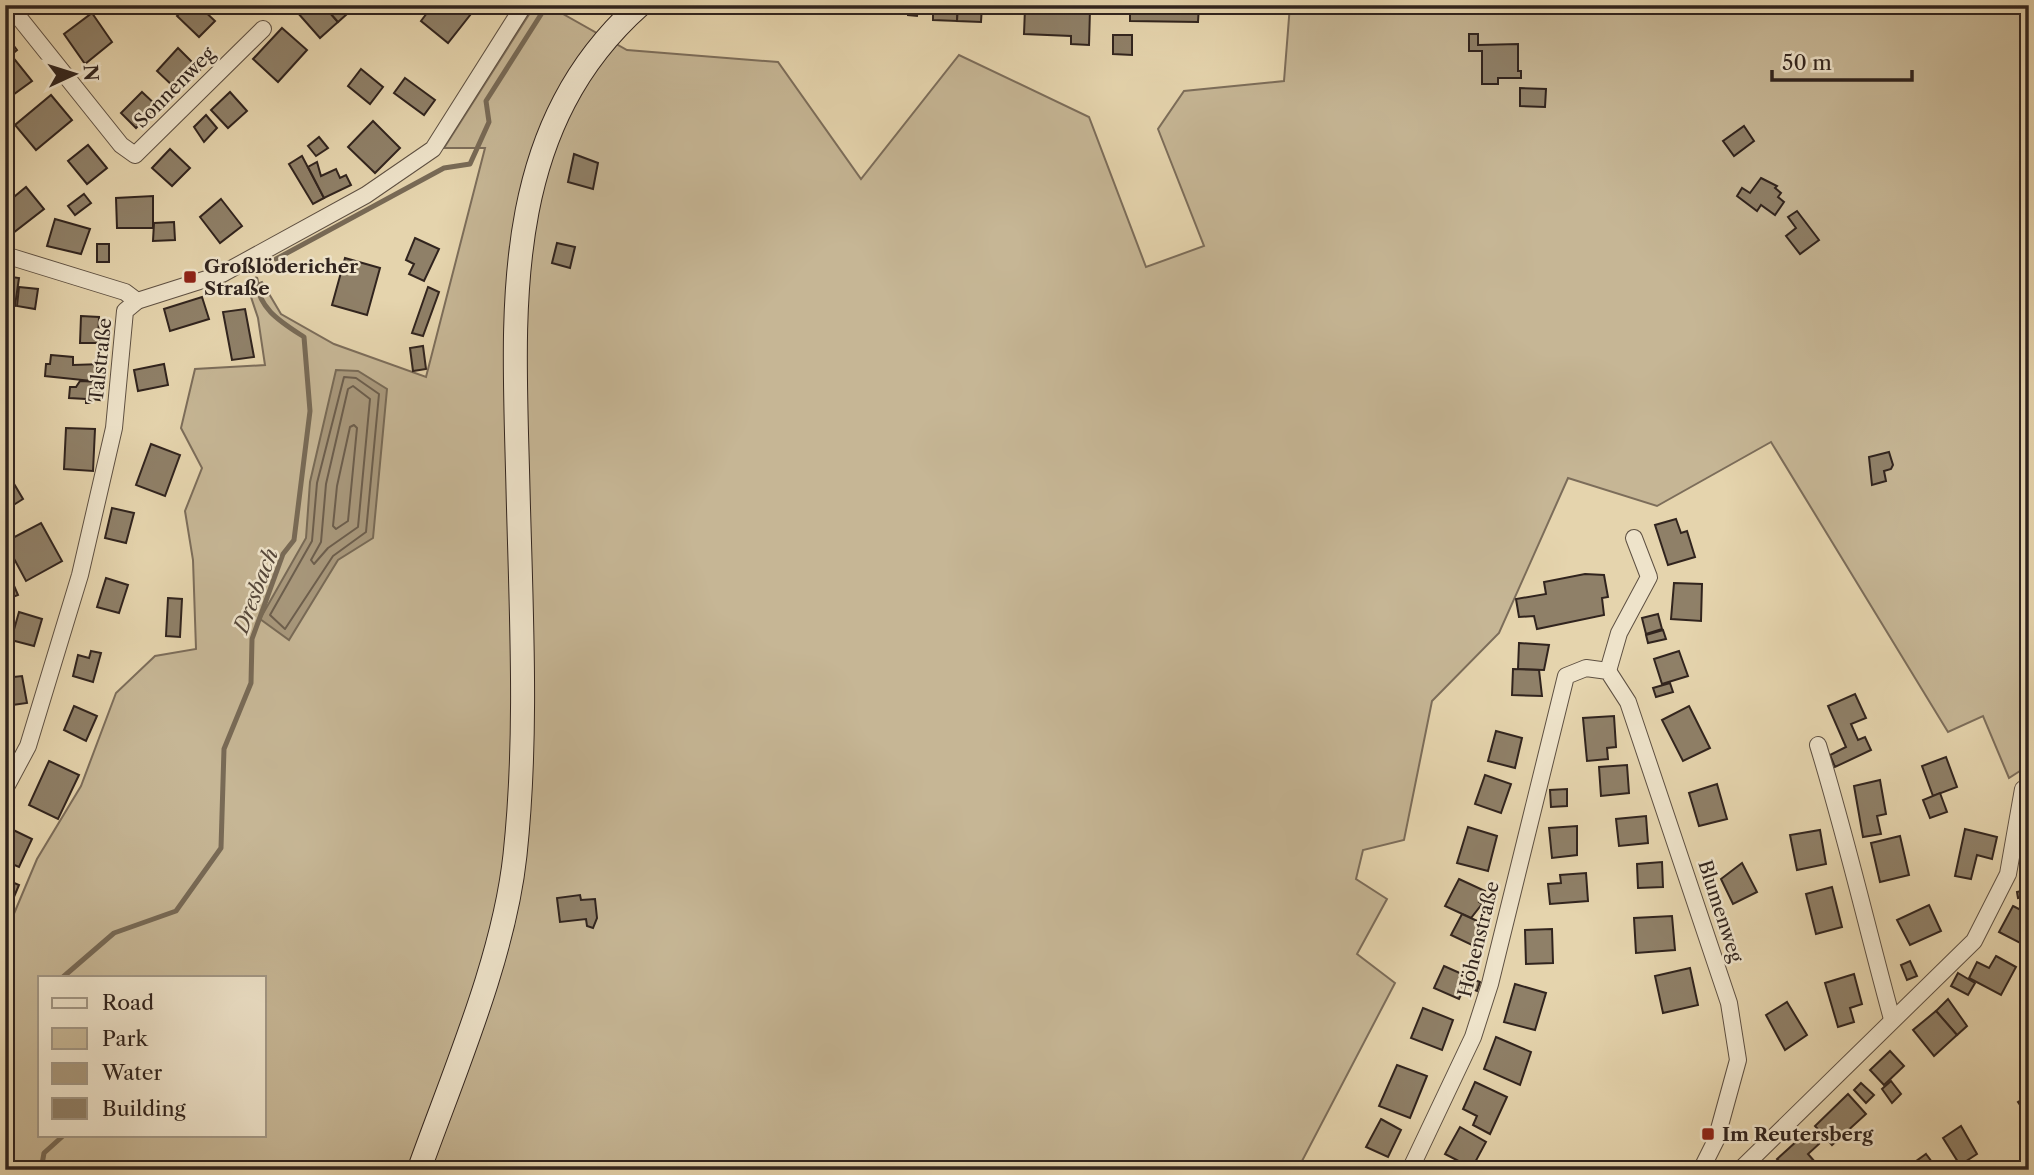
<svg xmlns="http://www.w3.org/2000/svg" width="2034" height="1175" font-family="'Libre Caslon Text',serif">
<rect width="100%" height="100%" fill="#e5d4ad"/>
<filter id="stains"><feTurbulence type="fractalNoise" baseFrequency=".00286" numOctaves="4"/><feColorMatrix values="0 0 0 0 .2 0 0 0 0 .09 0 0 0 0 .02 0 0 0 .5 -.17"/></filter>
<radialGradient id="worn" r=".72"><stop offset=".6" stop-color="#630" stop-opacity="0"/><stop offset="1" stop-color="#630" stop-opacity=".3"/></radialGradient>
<path fill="#c6b695" stroke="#7c6d5a" stroke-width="2" fill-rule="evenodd" d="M535,5H547L627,50L778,62L861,179L959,55L1089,117L1146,267L1204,246L1158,129L1184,91L1284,81L1290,5H2029V771L2023,769L2009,778L1983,716L1948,732L1771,442L1657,506L1568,478L1499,633L1432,701L1404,840L1363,850L1356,879L1387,899L1357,954L1395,983L1301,1163L1294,1170H5V935L37,859L81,786L116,693L155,656L196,649L193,560L185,511L202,468L181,428L195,369L265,365L258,318L248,288L262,282L281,314L334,344L426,377L485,148H444ZM40,977H264V1135H40Z"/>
<path fill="#a8987c" stroke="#786a56" stroke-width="2" d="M336,370L358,371L387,389L373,538L338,560L289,640L260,619L306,538L310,482Z"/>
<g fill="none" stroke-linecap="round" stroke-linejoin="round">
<g stroke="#6c5e4d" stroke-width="2">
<path d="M344,377L356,378L379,394L366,532L333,556L285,629L270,615L312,541L317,483Z"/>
<path d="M353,386L370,399L358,527L328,548L314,564L311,560L321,542L326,484L348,389Z"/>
<path d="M354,425L357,428L348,521L336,529L333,526L337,486L350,427Z"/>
</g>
<g stroke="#786a56" stroke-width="5">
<path d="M276,259L444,168L470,164L489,122L486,101L547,5"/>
<path d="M63,977L114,933L176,911L221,848L224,749L251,683L252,639L283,554L294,540L310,411L304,337C281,322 258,309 256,279"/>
<path d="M41,1170L44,1153L64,1135"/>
</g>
</g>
<g fill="#8f8068" stroke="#31241e" stroke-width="2">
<path d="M187,5H198L215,21L199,37L177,16Z"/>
<path d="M304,5H323L338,22L320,38L297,12Z"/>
<path d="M323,5H355L356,6L338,22Z"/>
<path d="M433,5H478L448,43L421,21Z"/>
<path d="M904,5H924V10L918,9L917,16L908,15V9H904Z"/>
<path d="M933,5H958L957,21L933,20Z"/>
<path d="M958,5H982L981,22L957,21Z"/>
<path d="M1130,5H1199L1198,22L1130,21Z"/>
<path d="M1025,8L1090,10L1089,45L1071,44V36L1024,34Z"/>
<path d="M92,13L112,42L85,64L64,34Z"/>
<path d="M282,28L307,50L278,82L253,59Z"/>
<path d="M1469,34H1478V45L1518,44V71H1521V78H1498V84H1482V51H1469Z"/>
<path d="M1113,35H1132V55L1113,54Z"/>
<path d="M11,42L17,50L11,55L32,81L10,97L5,90V45Z"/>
<path d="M178,48L200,70L176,89L157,71Z"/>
<path d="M361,69L383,87L370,104L348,86Z"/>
<path d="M405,78L435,100L424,115L394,93Z"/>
<path d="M1520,88L1546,89L1545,107L1520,106Z"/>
<path d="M142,92L157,106L136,128L121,113Z"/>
<path d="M230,92L247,111L228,128L211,110Z"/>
<path d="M51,95L72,120L36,150L15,125Z"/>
<path d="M206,115L217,128L204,142L194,127Z"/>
<path d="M373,121L400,148L375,173L348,147Z"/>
<path d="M1744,126L1754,141L1734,156L1723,141Z"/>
<path d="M319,137L328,148L316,156L308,146Z"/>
<path d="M88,145L107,168L87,184L68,161Z"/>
<path d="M170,149L190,168L172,186L152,168Z"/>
<path d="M574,154L598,163L593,189L568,182Z"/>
<path d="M302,156L324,198L313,204L289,164Z"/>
<path d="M317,162L321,176L336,169L340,178L346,175L351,185L324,198L308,167Z"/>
<path d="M1761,178L1777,186L1775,188L1781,193L1778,197L1784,202L1775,215L1761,205L1757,211L1737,196L1742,188L1750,193Z"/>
<path d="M26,187L44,209L13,233L5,223V199L9,201Z"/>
<path d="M84,194L91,203L75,215L68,206Z"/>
<path d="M153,196V228H117L116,198Z"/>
<path d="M221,199L242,226L220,243L200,217Z"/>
<path d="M1797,211L1819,240L1800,254L1786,236L1796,228L1788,217Z"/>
<path d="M55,219L90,229L81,254L47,246Z"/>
<path d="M174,222L175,240L153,241L154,223Z"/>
<path d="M415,238L439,249L424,281L409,274L414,264L406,260Z"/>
<path d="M557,243L575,247L570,268L552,263Z"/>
<rect x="97" y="244" width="12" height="18"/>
<path d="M345,258L380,268L367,315L332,305Z"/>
<path d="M5,276L19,278L15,306L5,305Z"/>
<path d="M19,287L38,289L35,309L17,306Z"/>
<path d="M428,287L439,292L423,336L412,333Z"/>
<path d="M202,297L209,319L170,331L164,309Z"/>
<path d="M245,309L254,357L232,360L223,312Z"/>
<path d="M81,316L99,317L98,343H80Z"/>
<path d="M423,346L426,369L413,371L410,348Z"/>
<path d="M51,355L73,357V365L102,364L101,382L45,376L46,364H50Z"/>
<path d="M164,364L168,385L138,391L134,370Z"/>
<path d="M80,381L101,382L100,400L92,399L91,403H86V399L69,398L70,387H76Z"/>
<path d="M66,428L95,429L93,471L64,469Z"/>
<path d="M151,444L180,455L165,496L136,485Z"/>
<path d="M5,447L13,462L5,466Z"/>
<path d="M1889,452L1893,465L1891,469L1884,471L1886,481L1872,485L1869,457Z"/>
<path d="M7,472L23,499L7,509L5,473Z"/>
<path d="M112,508L134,513L126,543L105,538Z"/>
<path d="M1676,519L1681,533L1687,531L1695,557L1668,565L1655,525Z"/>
<path d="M41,523L62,561L26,581L5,542Z"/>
<path d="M8,572L18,595L5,600V574Z"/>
<path d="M1585,574L1604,575L1608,597L1602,598L1604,615L1537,629L1534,616L1519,617L1516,599L1546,594L1544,582Z"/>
<path d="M106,578L128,585L119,613L97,607Z"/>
<path d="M1674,583L1702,584L1701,621L1671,619Z"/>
<path d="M168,598L182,599L180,637L166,636Z"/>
<path d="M19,612L42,619L34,646L11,640Z"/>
<path d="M1658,614L1662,629L1646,634L1642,618Z"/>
<path d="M1663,630L1666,639L1648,643L1646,635Z"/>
<path d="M1519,643L1549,645L1544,670L1518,669Z"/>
<path d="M91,651L101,653L93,682L73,676L78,655L89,658Z"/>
<path d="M1679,651L1688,676L1662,684L1654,659Z"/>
<path d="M1513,669L1539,670L1542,696L1512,695Z"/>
<path d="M22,676L27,703L5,706V678Z"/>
<path d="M1670,683L1673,692L1656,697L1653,688Z"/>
<path d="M1855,694L1866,718L1851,724L1858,740L1865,737L1871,750L1835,767L1830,755L1846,747L1828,706Z"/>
<path d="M74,706L97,716L86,741L64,730Z"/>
<path d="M1689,706L1710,748L1683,761L1662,720Z"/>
<path d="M1614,716L1616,747L1607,748L1608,759L1587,761L1583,718Z"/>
<path d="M1496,731L1522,738L1515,768L1488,761Z"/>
<path d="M1946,757L1957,787L1933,796L1922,766Z"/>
<path d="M49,761L79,775L58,819L29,805Z"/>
<path d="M1627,765L1629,793L1601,796L1599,767Z"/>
<path d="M1485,775L1511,784L1501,813L1475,804Z"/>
<path d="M1880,780L1886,814L1877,816L1881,834L1863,837L1854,786Z"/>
<path d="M1717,784L1727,819L1699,826L1689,793Z"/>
<path d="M1567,789V806L1551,807L1550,790Z"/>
<path d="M1940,793L1947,812L1930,818L1923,800Z"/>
<path d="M1646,816L1648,843L1619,846L1616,819Z"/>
<path d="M5,826L32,839L19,867L5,861Z"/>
<path d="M1577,826V855L1552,858L1549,828Z"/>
<path d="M1468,827L1497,836L1488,871L1457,863Z"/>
<path d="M1965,829L1997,837L1992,859L1977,855L1971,879L1955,876Z"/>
<path d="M1820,830L1826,864L1797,870L1790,835Z"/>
<path d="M1900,836L1909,875L1880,882L1871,843Z"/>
<path d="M1662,862L1663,887L1638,888L1637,864Z"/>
<path d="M1742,863L1757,892L1733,904L1721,879Z"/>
<path d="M1586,873L1588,901L1550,904L1548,884L1561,883L1560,875Z"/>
<path d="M5,874V879L19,885L8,911L5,910Z"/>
<path d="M1459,879L1485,891L1479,902L1482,904L1471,918L1445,906Z"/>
<path d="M1832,887L1842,927L1816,934L1806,894Z"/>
<path d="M2029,889V896L2018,898L2017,892Z"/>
<path d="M580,895L581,900L595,899L597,918L593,928L587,926L586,919L560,922L557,898Z"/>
<path d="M1929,905L1941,931L1910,945L1897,920Z"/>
<path d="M2013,906L2029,914L2028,947L1999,932Z"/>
<path d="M1462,914L1484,924L1474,946L1451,935Z"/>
<path d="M1672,916L1675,950L1636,953L1634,918Z"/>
<path d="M1552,929L1553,963L1526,964L1525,930Z"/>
<path d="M1996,956L2016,967L2001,995L1969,978L1977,962L1989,968Z"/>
<path d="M1910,961L1917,976L1907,980L1901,965Z"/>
<path d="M1444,966L1480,982L1477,991L1465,986L1459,999L1434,988Z"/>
<path d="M1690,968L1698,1005L1663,1013L1655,976Z"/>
<path d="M1958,973L1975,983L1968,995L1951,986Z"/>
<path d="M1854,974L1862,1004L1850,1008L1854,1022L1838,1027L1825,983Z"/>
<path d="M1515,984L1546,993L1535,1030L1504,1022Z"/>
<path d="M1948,999L1967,1026L1957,1035L1936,1011Z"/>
<path d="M1787,1002L1807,1035L1785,1050L1766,1015Z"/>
<path d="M1423,1008L1453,1020L1442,1050L1411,1038Z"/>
<path d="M1936,1011L1957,1035L1934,1056L1913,1030Z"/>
<path d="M1496,1037L1531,1052L1520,1085L1484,1069Z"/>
<path d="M1890,1051L1904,1066L1884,1085L1870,1070Z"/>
<path d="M1397,1065L1427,1076L1410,1118L1379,1106Z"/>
<path d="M1891,1081L1901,1094L1892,1103L1882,1089Z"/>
<path d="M1475,1082L1507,1097L1490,1134L1473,1125L1477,1116L1463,1109Z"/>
<path d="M1861,1083L1874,1095L1866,1103L1854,1090Z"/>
<path d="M1848,1094L1866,1114L1832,1145L1815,1126Z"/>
<path d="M2029,1095V1118L2018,1102Z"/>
<path d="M1381,1119L1401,1130L1388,1157L1366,1147Z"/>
<path d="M1961,1126L1977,1154L1960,1165L1943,1138Z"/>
<path d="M1460,1127L1486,1142L1472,1168L1445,1154Z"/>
<path d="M1808,1131L1819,1144L1808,1154L1815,1162L1807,1170H1787L1777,1159Z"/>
<path d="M1926,1154L1938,1170L1905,1169Z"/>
</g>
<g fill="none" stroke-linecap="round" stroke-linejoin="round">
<defs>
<g id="minor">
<path d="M9,5L121,145L135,155L263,29"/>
<path d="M5,255L125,292L137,301"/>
<path d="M1608,671L1619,633L1649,577L1634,538"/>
<path d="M1818,745C1846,836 1867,928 1892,1019"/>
<path d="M5,789L28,746L80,575L114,428L125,311L137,301L222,274L366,195L433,149L524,5"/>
<path d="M1410,1170L1473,1037L1490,984L1566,676L1586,668L1608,671L1628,702L1729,1003L1738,1060L1716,1140L1701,1170"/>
<path d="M1740,1170L1974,941L2008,874L2023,789"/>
</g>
<path id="secondary" d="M419,1170C454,1072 504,958 515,855C528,734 521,611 518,489C514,316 497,132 640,5"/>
</defs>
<use href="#minor" stroke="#5e5042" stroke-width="18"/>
<use href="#secondary" stroke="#31241e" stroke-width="25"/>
<use href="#minor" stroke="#eee3ca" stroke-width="16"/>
<use href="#secondary" stroke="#eee3ca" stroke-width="23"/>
</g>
<g fill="#8f2418" stroke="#eee3ca" stroke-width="2.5">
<rect x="183" y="270" width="14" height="14" rx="3.5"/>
<rect x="1701" y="1127" width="14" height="14" rx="3.5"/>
</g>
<g text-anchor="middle" stroke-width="5" stroke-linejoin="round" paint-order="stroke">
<g font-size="19" fill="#31241e" stroke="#eee3ca">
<text transform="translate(174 87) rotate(-45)" y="7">Sonnenweg</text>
<text transform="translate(100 360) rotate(-84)" y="7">Talstraße</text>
<text transform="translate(1721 911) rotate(72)" y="7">Blumenweg</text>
<text transform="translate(1478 939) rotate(-76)" y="7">Höhenstraße</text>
</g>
<g font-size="19" font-weight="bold" fill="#31241e" stroke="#eee3ca" text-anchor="start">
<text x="204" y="273">Großlödericher<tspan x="204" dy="22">Straße</tspan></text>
<text x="1722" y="1141">Im Reutersberg</text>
</g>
<g font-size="21" font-style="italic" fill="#55473a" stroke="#eee3ca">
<text transform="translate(256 591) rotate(-69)" y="7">Dresbach</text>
</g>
</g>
<rect width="2034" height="1175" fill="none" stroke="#e5d4ad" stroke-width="28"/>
<rect x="7" y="7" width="2020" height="1161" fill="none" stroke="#31241e" stroke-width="3.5"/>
<rect x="14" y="14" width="2006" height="1147" fill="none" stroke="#31241e" stroke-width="2"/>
<rect x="38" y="976" width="228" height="161" fill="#eee3ca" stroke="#a29785" stroke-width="2"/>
<rect x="52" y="998" width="35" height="10" fill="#eee3ca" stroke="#a29785" stroke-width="2"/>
<text x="102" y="1010" font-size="21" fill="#31241e">Road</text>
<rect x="52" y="1028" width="35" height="21" fill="#c6b695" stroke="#a29785" stroke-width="2"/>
<text x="102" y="1046" font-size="21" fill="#31241e">Park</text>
<rect x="52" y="1063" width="35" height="21" fill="#a8987c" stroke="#a29785" stroke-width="2"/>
<text x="102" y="1080" font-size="21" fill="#31241e">Water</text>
<rect x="52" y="1098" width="35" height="21" fill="#8f8068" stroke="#a29785" stroke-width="2"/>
<text x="102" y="1116" font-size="21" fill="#31241e">Building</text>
<g transform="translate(74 74) rotate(86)" stroke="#eee3ca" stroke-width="5" paint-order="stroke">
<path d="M0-5L12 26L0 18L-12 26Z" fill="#31241e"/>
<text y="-10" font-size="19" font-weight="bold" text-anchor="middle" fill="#31241e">N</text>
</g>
<path d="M1772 70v10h140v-10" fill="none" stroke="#31241e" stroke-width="3.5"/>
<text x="1782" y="70" font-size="21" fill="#31241e" stroke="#eee3ca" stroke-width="5" paint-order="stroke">50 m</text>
<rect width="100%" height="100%" filter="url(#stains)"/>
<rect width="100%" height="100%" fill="url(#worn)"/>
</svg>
